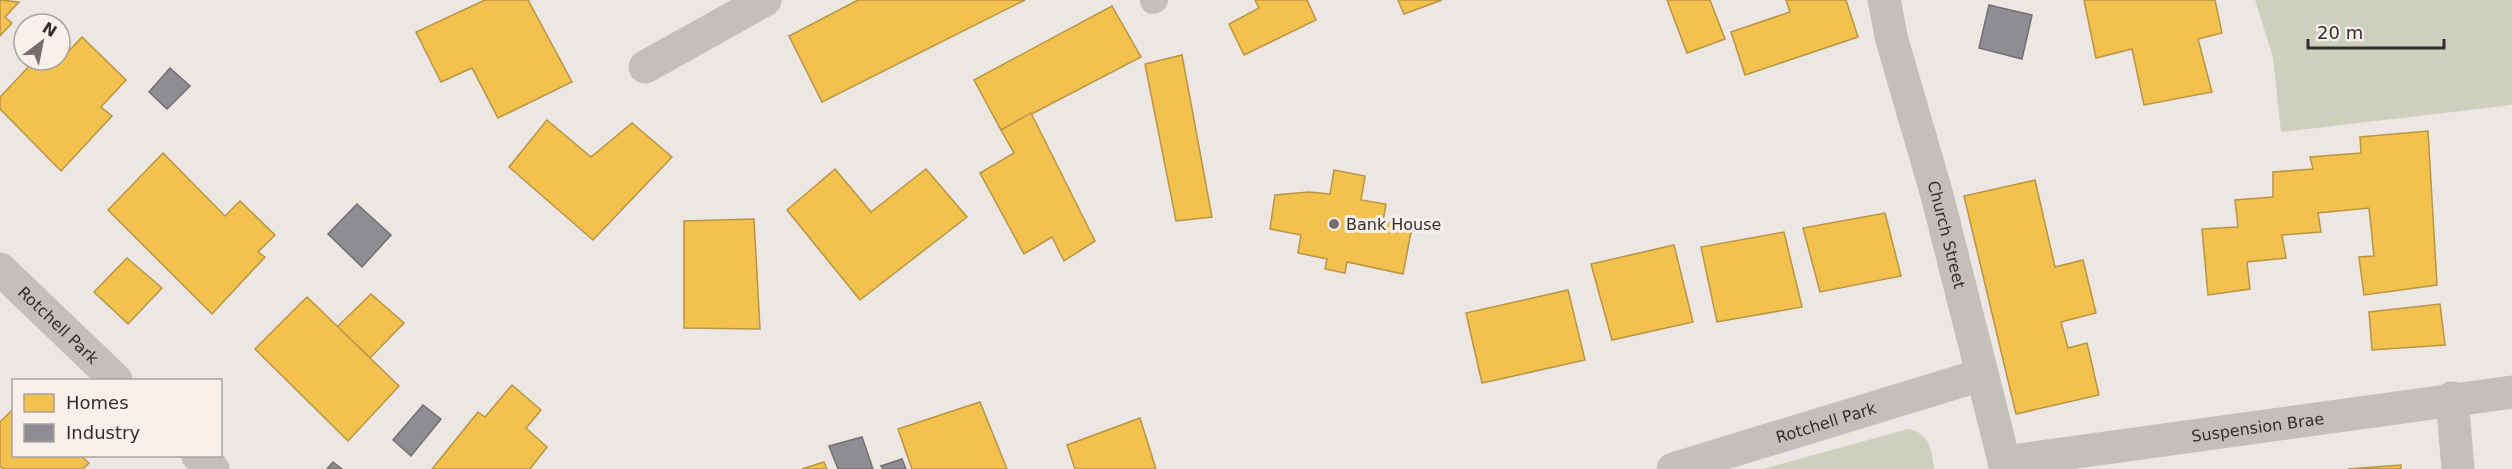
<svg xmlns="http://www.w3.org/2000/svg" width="2512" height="469" font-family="'DejaVu Sans',sans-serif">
<rect width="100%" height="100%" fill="#ece7e3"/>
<g fill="#ced0be">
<path d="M2255,0H2512V105L2281,132L2273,57Z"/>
<path d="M1908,429C1931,434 1931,449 1934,469H1763Z"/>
</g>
<g fill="#f2c14e" stroke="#b99543" stroke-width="1.5">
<path d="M0,0L19,2L5,17L12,23L0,36Z"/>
<path d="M485,0H528L572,82L498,118L472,68L441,82L416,32Z"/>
<path d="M858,0H1025L822,102L789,36Z"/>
<path d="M1255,0H1307L1316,20L1244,55L1229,24L1259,8Z"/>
<path d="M1398,0H1442L1404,14Z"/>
<path d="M1667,0H1710L1725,39L1687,53Z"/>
<path d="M1786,0H1846L1858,37L1745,75L1731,32L1790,12Z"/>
<path d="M2084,0H2215L2222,33L2198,39L2212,92L2144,105L2132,49L2096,58Z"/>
<path d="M1112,6L1141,57L1001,130L974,80Z"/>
<path d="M82,37L126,80L101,107L112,116L61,171L0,109V97L35,60L55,62L60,60Z"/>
<path d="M1182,55L1212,217L1176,221L1145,64Z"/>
<path d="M1031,113L1095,241L1064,261L1052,237L1024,254L980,173L1014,153L1001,130Z"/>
<path d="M547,120L591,157L632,123L672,157L593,240L509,167Z"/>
<path d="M2428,131L2437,285L2364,295L2359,257L2374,256L2369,208L2318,213L2321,232L2282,235L2286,258L2247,262L2250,289L2208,295L2202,229L2238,227L2235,200L2273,197V172L2313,169L2310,157L2361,153L2360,137Z"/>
<path d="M163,153L225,216L240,201L275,235L258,252L265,257L212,314L108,210Z"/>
<path d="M835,169L871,212L926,169L967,217L860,300L787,210Z"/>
<path d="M1334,170L1365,176L1361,200L1386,204L1383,221L1412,227L1403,274L1347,262L1345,273L1325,269L1327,259L1298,253L1301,235L1270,229L1275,195L1309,192L1330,194Z"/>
<path d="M2035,180L2055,267L2083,260L2096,313L2061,322L2068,348L2087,343L2099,395L2016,414L1964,196Z"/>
<path d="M1885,213L1901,276L1820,292L1803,228Z"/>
<path d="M754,219L760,329L684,328V221Z"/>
<path d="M1784,232L1802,307L1717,322L1701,247Z"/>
<path d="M1674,245L1693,322L1612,340L1591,264Z"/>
<path d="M127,258L162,288L128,324L94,292Z"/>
<path d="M1568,290L1585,360L1482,383L1466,313Z"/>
<path d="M371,294L404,323L370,358L337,327Z"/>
<path d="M307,297L399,386L348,441L255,349Z"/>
<path d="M2440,304L2445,345L2372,350L2369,312Z"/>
<path d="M512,385L541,410L526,428L547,447L530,469H432L478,412L485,417Z"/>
<path d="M980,402L1007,469H912L898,429Z"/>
<path d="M14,408V456H81L89,463L83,469H3L0,466V422Z"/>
<path d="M1140,418L1156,469H1075L1067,445Z"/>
<path d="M824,462L827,469H802Z"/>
<path d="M2401,465V469H2348Z"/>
</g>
<g fill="#8d8d92" stroke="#737073" stroke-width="1.5">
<path d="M1989,5L2032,15L2022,59L1979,48Z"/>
<path d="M170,68L190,86L167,109L149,92Z"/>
<path d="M357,204L391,235L362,267L328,234Z"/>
<path d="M423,405L441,419L411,456L393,440Z"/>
<path d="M862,437L873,469H838L829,446Z"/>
<path d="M902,459L906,469H883L881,466Z"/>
<path d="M333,462L342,469H327Z"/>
</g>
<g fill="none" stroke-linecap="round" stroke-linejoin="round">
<path stroke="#c5bfbb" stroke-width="26" d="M1153,1L1155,0"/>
<g stroke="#c5bfbb" stroke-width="33">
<path id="s1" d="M1884,0L1892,40L1937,195L2006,469"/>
<path d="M645,67L765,0"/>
<path id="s2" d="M0,269L116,380"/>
<path d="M2452,398L2458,469"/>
<path d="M198,456L213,469"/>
<path id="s3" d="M2004,462L2512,392"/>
<path id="s4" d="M1673,469L1981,375"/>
</g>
</g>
<circle fill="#756e6b" stroke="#f8f1eb" stroke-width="2" cx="1334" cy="224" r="6"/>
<g text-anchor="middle" stroke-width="6" stroke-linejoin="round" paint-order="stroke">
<g font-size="16" fill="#352d2a" stroke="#f8f1eb" text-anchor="start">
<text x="1346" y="230">Bank House</text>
</g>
<g font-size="16" fill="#352d2a" stroke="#f8f1eb">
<text dy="6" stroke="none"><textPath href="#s1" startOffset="243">Church Street</textPath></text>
<text dy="6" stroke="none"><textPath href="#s2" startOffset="81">Rotchell Park</textPath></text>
<text dy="6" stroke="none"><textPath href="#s4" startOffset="160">Rotchell Park</textPath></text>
<text dy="6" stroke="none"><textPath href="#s3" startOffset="256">Suspension Brae</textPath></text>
</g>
</g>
<rect x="12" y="379" width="210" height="78" fill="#f8f1eb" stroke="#aaa39e" stroke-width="1.5"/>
<rect x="24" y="394" width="30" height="18" fill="#f2c14e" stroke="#aaa39e" stroke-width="1.5"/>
<text x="66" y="409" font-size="18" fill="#352d2a">Homes</text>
<rect x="24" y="424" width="30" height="18" fill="#8d8d92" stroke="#aaa39e" stroke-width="1.5"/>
<text x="66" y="439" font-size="18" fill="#352d2a">Industry</text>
<g transform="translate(42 42) rotate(32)"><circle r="28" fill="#f8f1eb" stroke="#aaa39e" stroke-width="1.5"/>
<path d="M0-4.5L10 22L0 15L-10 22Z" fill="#756e6b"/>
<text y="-9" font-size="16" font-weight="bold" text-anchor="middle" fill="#352d2a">N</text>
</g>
<path d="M2308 39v9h136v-9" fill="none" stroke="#352d2a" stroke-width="3"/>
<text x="2317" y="39" font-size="18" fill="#352d2a" stroke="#f8f1eb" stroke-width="4.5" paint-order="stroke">20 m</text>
</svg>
